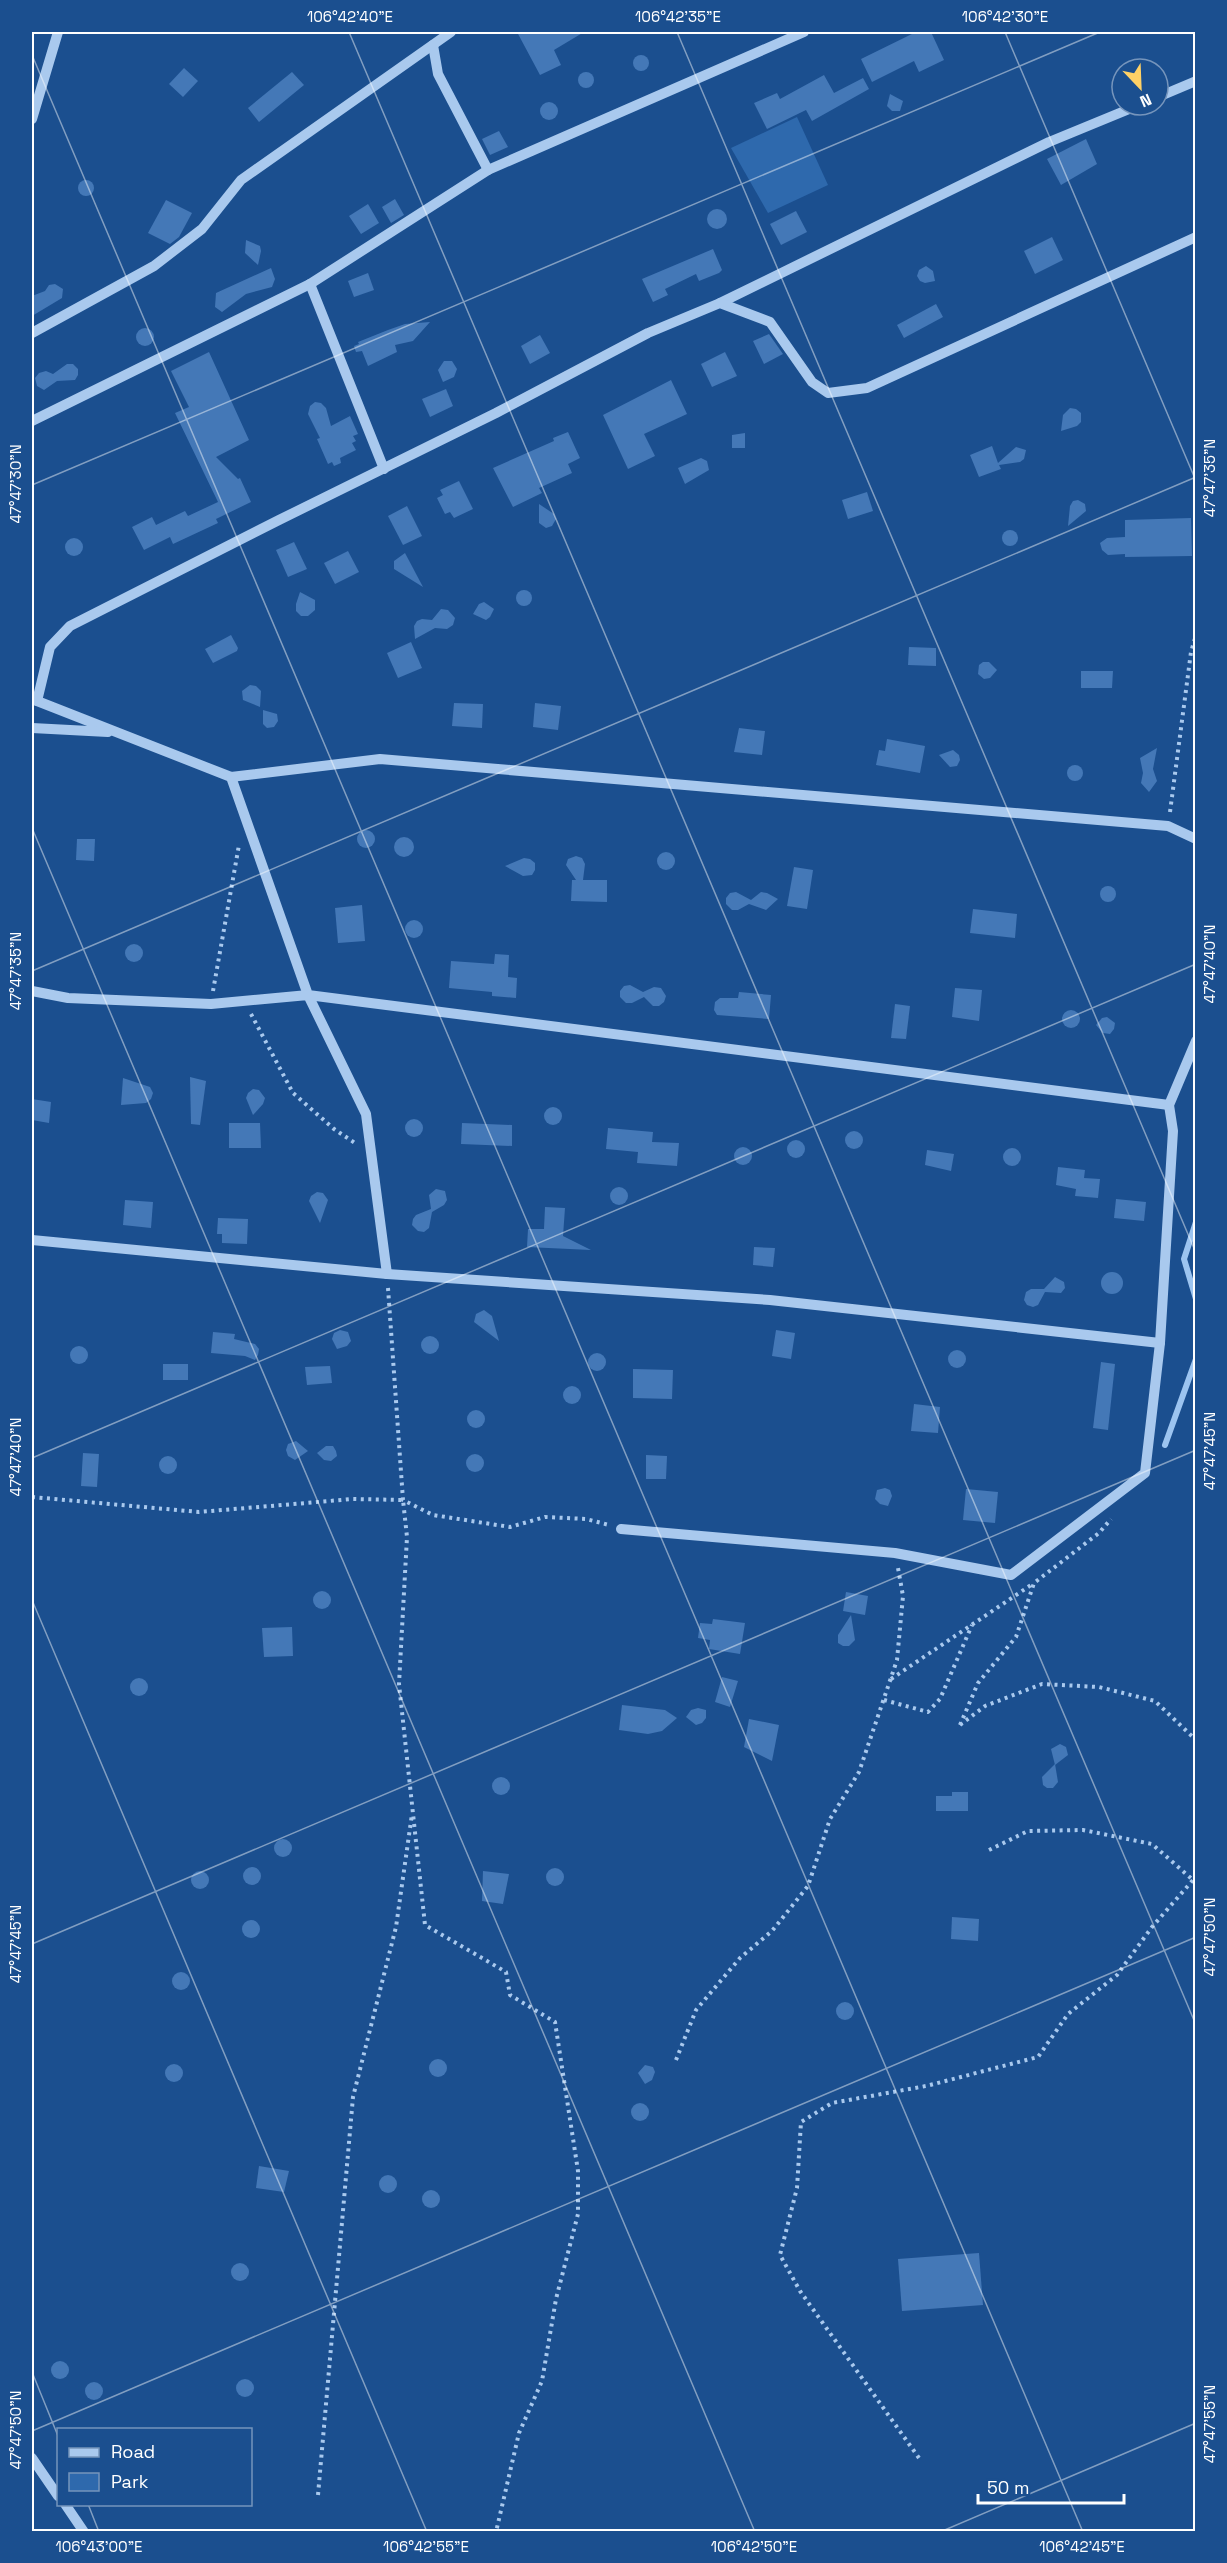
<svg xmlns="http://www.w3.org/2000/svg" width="1227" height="2563" font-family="'Space Grotesk',sans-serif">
<rect width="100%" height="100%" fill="#1b4f8f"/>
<path fill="#2e69ad" d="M797,117L828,185L768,213L731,148Z"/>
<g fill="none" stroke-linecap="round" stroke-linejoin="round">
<g stroke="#9cc4f0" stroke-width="6">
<path d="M1196,720V732"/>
<path d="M1196,1222L1184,1259L1196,1299"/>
<path d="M1165,1445L1196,1359"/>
</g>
</g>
<g fill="#4478b7">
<path d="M517,32H584L554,50L561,65L540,75Z"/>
<path d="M916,32H931L944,60L919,72L914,61L872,82L861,59Z"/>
<circle cx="641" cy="63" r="8"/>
<path d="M184,68L198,81L183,97L169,84Z"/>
<circle cx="586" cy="80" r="8"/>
<path d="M292,72L304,85L259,122L248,108Z"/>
<path d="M824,75L834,93L863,78L869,89L812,121L806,110L767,129L754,103L777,93L780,99Z"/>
<path d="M890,94L903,101L900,111H892L887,106Z"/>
<circle cx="549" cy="111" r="9"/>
<path d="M499,131L508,147L490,155L482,139Z"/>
<path d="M1086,139L1097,164L1061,185L1047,159Z"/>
<circle cx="86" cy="188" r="8"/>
<path d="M395,199L404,215L391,223L382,207Z"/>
<path d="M166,200L192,213L179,237L170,244L148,233Z"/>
<path d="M368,204L379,223L361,234L349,216Z"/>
<circle cx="717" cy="219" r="10"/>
<path d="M796,211L807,232L781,245L770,224Z"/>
<path d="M1052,237L1063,260L1035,274L1024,251Z"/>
<path d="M246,240L260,246L261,251L258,265L245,253Z"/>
<path d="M713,249L722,270L719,273L699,281L696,274L665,289L668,295L653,302L642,279Z"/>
<path d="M926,266L933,271L935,281L925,283L920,281L917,276L919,270Z"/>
<path d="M271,268L275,279L272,287L246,294L222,312L215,307L216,293Z"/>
<path d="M368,273L374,290L354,297L348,281Z"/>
<path d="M55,284L63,289L62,298L32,316V296L45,291L49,285Z"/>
<path d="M936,304L943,317L904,338L897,325Z"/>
<path d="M430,322L413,341L395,345L397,352L368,366L362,351L356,352L354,346L359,344L358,342L388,330L405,324Z"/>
<circle cx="145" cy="337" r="9"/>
<path d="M769,334L783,354L764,364L753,341Z"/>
<path d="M540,335L550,353L530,364L521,346Z"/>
<path d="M209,352L249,440L216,457L238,479L240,478L251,502L216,519L218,523L173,544L170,537L144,550L132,527L152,517L156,525L185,511L188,516L218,502L175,413L189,407L171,371Z"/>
<path d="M725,352L737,376L712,387L701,364Z"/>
<path d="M444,361H452L457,369L454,377L443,382L438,370Z"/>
<path d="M67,364H73L78,369V375L75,380L57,381L44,390L37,386L35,378L39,373L46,371L53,374Z"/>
<path d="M671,380L687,414L644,434L655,456L628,469L603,415Z"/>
<path d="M446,389L453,406L430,417L422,399Z"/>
<path d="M315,402L321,403L326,408L331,426L350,416L358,434L353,436L356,441L352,443L356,450L340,458L341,463L334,466L332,462L328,464L317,439L320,438L308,414L310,406Z"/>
<path d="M1070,408L1076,409L1081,413V422L1077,426L1061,431L1063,415Z"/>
<path d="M568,432L580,458L568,464L572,473L539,488L542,493L513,507L493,468L554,441L553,438Z"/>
<path d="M745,433V448H732V435Z"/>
<path d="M992,446L998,463L1016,447L1026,450L1024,459L1020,462L999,465L1001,469L979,477L970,455Z"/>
<path d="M701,458L707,461L709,470L685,484L678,468Z"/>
<path d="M459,481L473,509L454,518L450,512L445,514L437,498L443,495L440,490Z"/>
<path d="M867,492L873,511L848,519L842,500Z"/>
<path d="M1078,500L1085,504L1086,511L1068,526L1070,506L1073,501Z"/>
<path d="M539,504L554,514L556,519L552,526L546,528L539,523Z"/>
<path d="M407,506L422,536L403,545L388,516Z"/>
<path d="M1191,518L1192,556L1125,557V554L1108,555L1102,550L1100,543L1107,538L1125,537V520Z"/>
<circle cx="1010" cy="538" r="8"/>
<circle cx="74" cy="547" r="9"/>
<path d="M294,542L307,569L288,577L276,550Z"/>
<path d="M348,551L359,572L335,584L324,563Z"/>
<path d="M405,553L423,587L394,569V561Z"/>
<circle cx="524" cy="598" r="8"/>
<path d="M300,592L315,600V610L308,616H301L296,611V604Z"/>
<path d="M484,602L494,609L490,617L486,620L473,614L479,604Z"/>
<path d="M441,609L448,610L455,618L453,625L447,629L435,628L415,639L414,626L417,621L422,619L432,620Z"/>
<path d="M231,635L238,648L237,651L213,663L205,649Z"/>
<path d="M411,642L422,668L398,678L387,653Z"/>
<path d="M909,647L936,648V666L908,665Z"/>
<path d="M983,662H989L997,670L990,678L984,679L978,674L979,665Z"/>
<path d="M1081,671H1113L1112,688H1081Z"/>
<path d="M250,685L256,686L261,691L260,707L243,700L242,691Z"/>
<path d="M454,703L483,704L482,728L452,726Z"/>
<path d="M535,703L561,706L558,730L533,727Z"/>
<path d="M263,710L277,714L278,721L274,727L267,728L263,724Z"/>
<path d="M739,728L765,731L762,755L734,752Z"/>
<path d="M887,739L925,746L920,773L876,765L879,750L885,751Z"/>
<path d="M1157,748L1153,769L1157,781L1149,792L1141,783L1143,773L1140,758Z"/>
<path d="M953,750L959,755L960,760L957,766L950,767L939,755Z"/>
<circle cx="1075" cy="773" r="8"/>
<circle cx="366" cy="839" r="9"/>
<circle cx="404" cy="847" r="10"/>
<path d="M77,839H95L94,861L76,860Z"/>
<circle cx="666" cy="861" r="9"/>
<path d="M576,856L582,858L585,864L583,880H607V902L571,901L572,880H576L566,865L568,859Z"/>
<path d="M524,858L530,859L535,863V870L532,875L523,876L505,866Z"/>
<path d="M794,867L813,870L807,909L787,906Z"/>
<circle cx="1108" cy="894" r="8"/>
<path d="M736,892L751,900L761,892L767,893L778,899L766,910L749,904L738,910H732L726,904V898L730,893Z"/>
<path d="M362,905L365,941L338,943L335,908Z"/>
<path d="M973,909L1017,914L1015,938L970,933Z"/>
<circle cx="414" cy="929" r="9"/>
<circle cx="134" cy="953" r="9"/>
<path d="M495,954L509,955L508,977L517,978L516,998L492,996V992L449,988L451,961L494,964Z"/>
<path d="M630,985L643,992L654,987L661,988L666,996L664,1002L659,1006H653L644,997L632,1003H626L620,997V991L624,986Z"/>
<path d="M955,988L982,990L979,1021L952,1017Z"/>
<path d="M739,992L771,995L769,1019L717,1015L714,1010L715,1002L720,998H738Z"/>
<path d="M895,1004L910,1006L906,1039L891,1038Z"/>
<circle cx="1071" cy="1019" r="9"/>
<path d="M1107,1017L1115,1023L1114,1029L1110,1034L1103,1033L1096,1025L1102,1018Z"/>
<path d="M190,1077L206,1081L200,1125L191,1124Z"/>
<path d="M123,1078L150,1087L153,1093L151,1099L146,1103L121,1105Z"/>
<path d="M253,1089L259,1090L265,1098L263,1104L253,1115L246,1098L248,1093Z"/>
<path d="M32,1099L51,1102L49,1123L32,1120Z"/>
<circle cx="553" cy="1116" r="9"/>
<circle cx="414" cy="1128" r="9"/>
<path d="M229,1123H260L261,1148H229Z"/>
<path d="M462,1123L512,1125V1146L461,1144Z"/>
<path d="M608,1128L653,1132L652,1142L679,1143L677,1166L637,1163L638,1152L606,1149Z"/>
<circle cx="854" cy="1140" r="9"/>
<circle cx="796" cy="1149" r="9"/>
<circle cx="743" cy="1156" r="9"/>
<circle cx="1012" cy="1157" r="9"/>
<path d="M927,1150L954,1154L951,1171L925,1165Z"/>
<path d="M1058,1167L1085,1170L1084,1178L1100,1179L1098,1198L1075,1196L1076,1189L1056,1185Z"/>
<circle cx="619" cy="1196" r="9"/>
<path d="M436,1189L445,1191L447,1200L444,1205L432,1212L429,1228L424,1232L418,1231L412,1225L413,1219L416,1215L431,1209L429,1195Z"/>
<path d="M317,1192L323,1193L328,1200L320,1223L309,1201L311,1196Z"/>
<path d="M1116,1199L1146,1202L1144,1221L1114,1218Z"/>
<path d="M125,1200L153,1202L151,1228L123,1225Z"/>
<path d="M545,1207L565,1208L563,1236L591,1250L527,1247L528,1229H544Z"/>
<path d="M218,1218L248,1219L247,1244L222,1243V1234H217Z"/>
<path d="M754,1247L775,1248L773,1267L753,1265Z"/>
<circle cx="1112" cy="1283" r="11"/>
<path d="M1055,1277L1064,1282L1065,1288L1061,1293L1045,1292L1038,1305L1033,1307L1027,1305L1024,1300L1026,1292L1031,1289H1044Z"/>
<path d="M484,1310L492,1316L499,1341L474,1322L476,1314Z"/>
<path d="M340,1330L348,1332L351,1341L347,1346L337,1349L332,1339L334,1333Z"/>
<path d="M776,1330L795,1333L791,1359L772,1356Z"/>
<path d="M213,1332L235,1334L234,1339L255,1344L259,1349L258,1355L255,1360L245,1356L211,1353Z"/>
<circle cx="430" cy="1345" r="9"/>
<circle cx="79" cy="1355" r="9"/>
<circle cx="957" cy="1359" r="9"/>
<circle cx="597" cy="1362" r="9"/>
<path d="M1101,1362L1115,1364L1108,1430L1093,1428Z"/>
<rect x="163" y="1364" width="25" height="16"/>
<path d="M330,1366L332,1383L307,1385L305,1367Z"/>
<path d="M633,1369L673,1370L672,1399L633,1398Z"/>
<circle cx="572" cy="1395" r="9"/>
<path d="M914,1404L940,1407L938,1433L911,1431Z"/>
<circle cx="476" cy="1419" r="9"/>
<path d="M296,1441L308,1451L295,1460L288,1456L286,1450L288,1444Z"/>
<path d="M326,1446H333L336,1451L337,1456L331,1461L324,1460L317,1453Z"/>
<path d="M83,1453L99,1454L97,1487L81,1486Z"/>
<circle cx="475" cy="1463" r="9"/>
<path d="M646,1455L667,1456L666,1479H646Z"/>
<circle cx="168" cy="1465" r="9"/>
<path d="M885,1488L890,1490L892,1496L888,1506L880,1504L875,1499L877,1490Z"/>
<path d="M966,1489L998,1492L995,1523L963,1520Z"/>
<circle cx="322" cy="1600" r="9"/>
<path d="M846,1592L868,1596L865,1615L843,1611Z"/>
<path d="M851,1615L855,1640L849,1646H843L838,1643V1635Z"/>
<path d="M713,1619L745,1623L740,1654L709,1649L710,1640L698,1638L700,1623L712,1624Z"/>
<path d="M292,1627L293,1656L264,1657L262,1628Z"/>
<path d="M722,1677L738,1681L730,1707L715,1702Z"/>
<circle cx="139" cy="1687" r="9"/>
<path d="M622,1705L665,1710L677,1718L662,1731L648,1734L619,1730Z"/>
<path d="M698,1708L706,1710V1718L702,1723L696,1725L686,1717L691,1710Z"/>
<path d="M749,1719L779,1725L772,1761L744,1747Z"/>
<path d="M1060,1744L1066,1747L1068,1755L1055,1765L1051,1749Z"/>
<path d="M1055,1764L1058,1782L1053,1788H1047L1043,1785L1042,1777Z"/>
<circle cx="501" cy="1786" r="9"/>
<path d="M952,1792H968V1811H936V1796H952Z"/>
<circle cx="283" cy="1848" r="9"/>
<circle cx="252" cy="1876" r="9"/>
<circle cx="555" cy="1877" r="9"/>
<path d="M483,1871L509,1874L503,1904L482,1901Z"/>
<circle cx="200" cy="1880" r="9"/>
<path d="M952,1917L979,1919L978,1941L951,1939Z"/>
<circle cx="251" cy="1929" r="9"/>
<circle cx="181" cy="1981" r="9"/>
<circle cx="845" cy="2011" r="9"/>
<circle cx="438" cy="2068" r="9"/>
<circle cx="174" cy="2073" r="9"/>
<path d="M645,2065L653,2067L655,2072L652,2080L645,2084L638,2073Z"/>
<circle cx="640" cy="2112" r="9"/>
<path d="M259,2166L289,2171L284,2192L256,2188Z"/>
<circle cx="388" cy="2184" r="9"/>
<circle cx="431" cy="2199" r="9"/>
<path d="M979,2253L983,2305L902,2311L898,2259Z"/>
<circle cx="240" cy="2272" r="9"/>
<circle cx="60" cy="2370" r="9"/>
<circle cx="245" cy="2388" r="9"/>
<circle cx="94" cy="2391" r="9"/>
</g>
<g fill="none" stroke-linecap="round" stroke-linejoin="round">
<g stroke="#a9c9ee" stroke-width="4" stroke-dasharray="3 4.5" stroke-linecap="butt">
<path d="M1170,812L1191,652L1196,635"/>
<path d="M213,991L239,845"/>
<path d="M251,1014L293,1093L334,1129L355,1143"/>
<path d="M388,1288L403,1500L433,1515L510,1527L545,1517L586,1519L609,1525"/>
<path d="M32,1497L199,1512L353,1499L403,1500L407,1537L399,1684L425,1925L506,1972L510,1995L555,2022L578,2171V2214L556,2299L542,2381L519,2433L496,2532"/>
<path d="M891,1679L1034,1583"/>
<path d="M884,1700L928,1712L940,1699L972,1625"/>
<path d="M960,1725L978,1683L1016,1637L1034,1583L1099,1533L1111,1519"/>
<path d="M960,1725L985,1706L1042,1684L1099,1687L1155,1701L1196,1740"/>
<path d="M989,1850L1028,1831L1083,1830L1152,1844L1193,1880"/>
<path d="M676,2060L696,2010L740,1958L772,1931L808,1886L830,1819L859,1772L897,1660L903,1596L898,1568"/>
<path d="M919,2458L800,2291L780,2255L797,2188L801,2122L832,2103L926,2086L1038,2057L1068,2014L1117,1975L1152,1927L1193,1880H1196"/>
<path d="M318,2495L353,2097L396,1927L412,1814"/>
</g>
<g stroke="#a9c9ee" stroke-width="10">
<path d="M433,45L438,74L488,170"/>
<path d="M1158,97L1196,81"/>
<path d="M32,119L58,32"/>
<path d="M310,284L384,469"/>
<path d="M720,303L1049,142L1139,105"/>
<path d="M32,333L154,266L202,229L241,180L451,32"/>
<path d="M32,421L310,284L488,170L804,32"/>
<path d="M32,699L231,777L308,995L1169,1105"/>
<path d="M37,701L50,647L70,626L279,520L496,413L648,333L720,303L770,322L812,382L828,393L867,388L1196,237"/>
<path d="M32,728L108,732"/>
<path d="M231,777L380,759L1168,826L1196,839"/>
<path d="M32,991L68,998L211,1004L308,995L366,1114L387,1274"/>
<path d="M32,1240L387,1274L770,1300L1160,1343"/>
<path d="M621,1529L895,1553L1011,1575L1145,1473L1160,1343L1173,1131L1169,1105L1196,1041"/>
<path d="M32,2458L58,2496"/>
<path d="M65,2504L84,2532"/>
</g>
</g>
<path fill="none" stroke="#fff" stroke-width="1.5" stroke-opacity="0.45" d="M349,32L1196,2025M677,32L1196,1253M1005,32L1196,481M32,55L1083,2532M32,485L1100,32M32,828L755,2532M32,971L1196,477M32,1458L1196,964M32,1600L427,2532M32,1944L1196,1450M32,2372L58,2436M32,2431L1196,1937M88,2504L99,2532M940,2532L1196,2423"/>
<rect width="1227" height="2563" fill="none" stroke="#1b4f8f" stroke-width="66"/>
<rect x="57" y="2428" width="195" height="78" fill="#1b4f8f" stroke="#7695bc" stroke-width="1.5"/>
<rect x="69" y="2448" width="30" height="9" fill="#a9c9ee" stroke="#7695bc" stroke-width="1.5"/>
<text x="111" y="2458" font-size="18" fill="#ffffff">Road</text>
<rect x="69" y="2473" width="30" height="18" fill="#2e69ad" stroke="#7695bc" stroke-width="1.5"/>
<text x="111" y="2488" font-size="18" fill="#ffffff">Park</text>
<g transform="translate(1140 87) rotate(157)"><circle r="28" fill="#1b4f8f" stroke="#7695bc" stroke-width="1.5"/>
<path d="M0-4.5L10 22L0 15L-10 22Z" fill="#ffd166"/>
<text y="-9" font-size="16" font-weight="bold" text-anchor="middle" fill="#ffffff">N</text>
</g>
<path d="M978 2494v9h146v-9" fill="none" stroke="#ffffff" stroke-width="3"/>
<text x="987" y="2494" font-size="18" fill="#ffffff" stroke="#1b4f8f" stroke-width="4.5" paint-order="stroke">50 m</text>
<rect x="33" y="33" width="1161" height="2497" fill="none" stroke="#fff" stroke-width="2"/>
<g font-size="15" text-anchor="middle" fill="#fff">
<text x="350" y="22">106°42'40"E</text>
<text x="678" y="22">106°42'35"E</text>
<text x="1005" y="22">106°42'30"E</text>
<text transform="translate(1210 478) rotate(-90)" y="5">47°47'35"N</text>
<text transform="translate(16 484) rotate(-90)" y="5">47°47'30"N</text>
<text transform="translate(1210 964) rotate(-90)" y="5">47°47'40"N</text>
<text transform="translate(16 971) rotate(-90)" y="5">47°47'35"N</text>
<text transform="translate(1210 1451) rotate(-90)" y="5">47°47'45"N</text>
<text transform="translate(16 1457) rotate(-90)" y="5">47°47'40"N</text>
<text transform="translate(1210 1937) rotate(-90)" y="5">47°47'50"N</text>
<text transform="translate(16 1944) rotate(-90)" y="5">47°47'45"N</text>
<text transform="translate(1210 2424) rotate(-90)" y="5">47°47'55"N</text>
<text transform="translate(16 2430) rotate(-90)" y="5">47°47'50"N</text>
<text x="99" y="2552">106°43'00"E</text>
<text x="426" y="2552">106°42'55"E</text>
<text x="754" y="2552">106°42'50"E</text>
<text x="1082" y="2552">106°42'45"E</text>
</g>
</svg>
